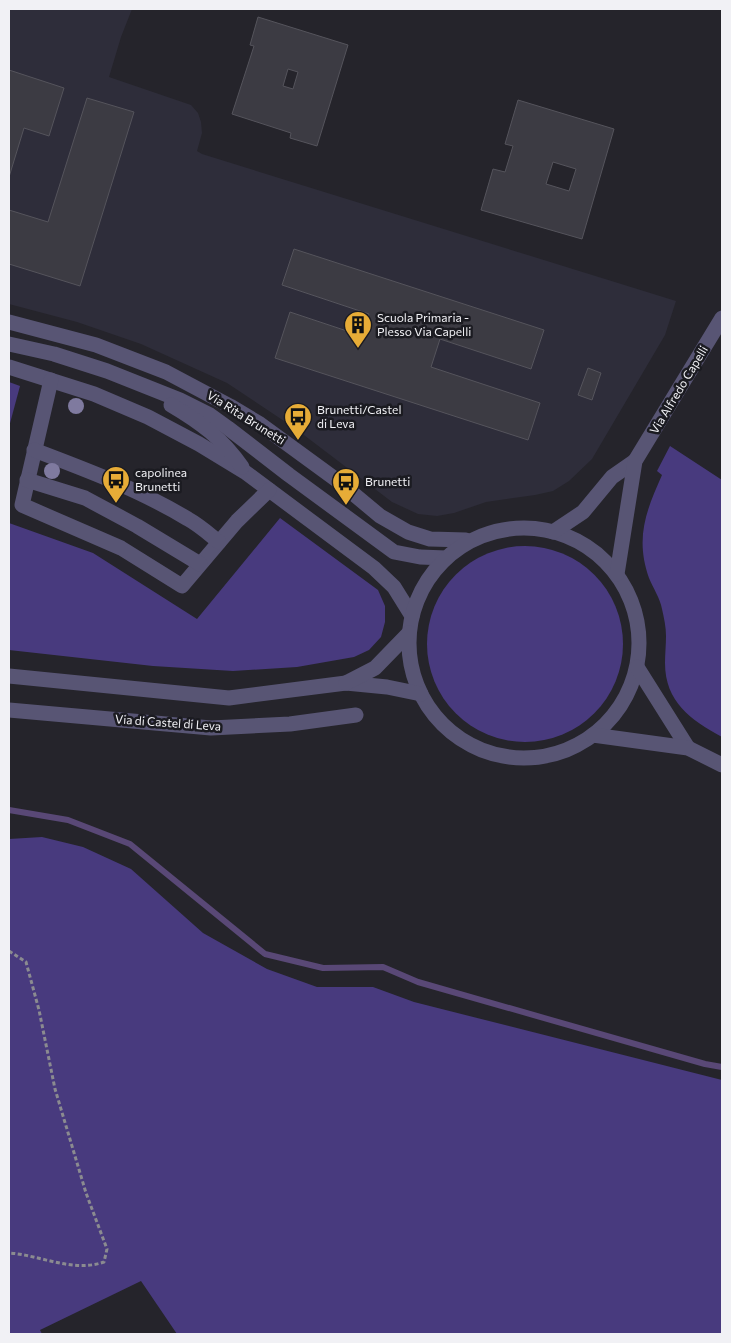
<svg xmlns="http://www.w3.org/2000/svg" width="731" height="1343" font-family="Commissioner,sans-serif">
<rect width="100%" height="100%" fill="#25242b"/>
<path fill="#2e2d3a" d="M9,9H132L121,37L109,77L191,105L198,113L201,122L202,133L197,151L202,154L676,301L665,335L592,459L569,481L553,491L535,495L486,502L454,513L437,516L418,514L392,502L296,429L227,383L141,344L77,322L9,304Z"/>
<g fill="#483a7e">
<path d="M9,382L20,386L9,427Z"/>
<path d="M670,446L722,480V737C691,720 665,702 665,663C665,654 666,645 666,636C666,627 664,618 662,609C660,598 653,588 649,578C635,538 646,511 662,475L657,471Z"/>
<path d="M280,518L378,590L385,606V622L381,637L369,650L354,657L297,667L233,671L153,666L9,650V523L93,553L197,619Z"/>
<circle cx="525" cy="644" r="98"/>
<path d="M42,837L83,847L131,869L203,933L267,969L317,987H373L414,1002L722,1080V1334H177L141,1281L40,1330L42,1334H9V839Z"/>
</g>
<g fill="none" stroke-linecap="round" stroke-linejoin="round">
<path stroke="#594876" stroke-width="6" d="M9,810L68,820L130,844L265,954L323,968L383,967L418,982L705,1064L722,1067"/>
</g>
<g fill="#3c3b43" stroke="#55545c" fill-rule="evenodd">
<path d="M258,17L348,45L317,146L290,138L291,133L232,114L254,46L250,45ZM288,69L298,72L293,89L283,86Z"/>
<path d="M9,70L64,88L49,136L24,128L9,177Z"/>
<path d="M87,98L134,112L80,286L9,264V210L48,222Z"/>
<path d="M518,100L614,129L582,239L481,210L493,169L505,172L513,146L505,144ZM553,162L576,169L569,191L546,184Z"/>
<path d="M294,249L544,330L531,369L440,339L431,367L540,403L528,440L275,358L290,312L362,336L369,314L282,285Z"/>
<path d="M588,368L601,373L592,400L578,395Z"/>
</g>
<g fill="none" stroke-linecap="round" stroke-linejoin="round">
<path stroke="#8b8b90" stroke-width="3" stroke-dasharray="4 2.5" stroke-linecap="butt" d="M9,951L26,962L39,1010L55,1089L86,1193L107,1249L104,1262C73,1273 40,1255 9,1253"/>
<g stroke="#585574" stroke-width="15">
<path d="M9,322L96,345L166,372L230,406L260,424L338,481L380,516L408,532L430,539L466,540"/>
<path d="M9,344L54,354L107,371L180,400L210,415L228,428L289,475L394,552L420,557L446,558"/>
<path d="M9,367L94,394L148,417L199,444L245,472L374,568L394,587L412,616"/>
<path d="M51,380L22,505L121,548L182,586L237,521L269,490"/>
<path d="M171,405C200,422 223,439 242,467"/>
<path d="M34,450C87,470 140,490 188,519C199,525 209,534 219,542"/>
<path d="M27,480L85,498L137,526L200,564"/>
<circle cx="524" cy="643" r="115"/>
<path d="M553,532L583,512L612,477L635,461"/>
<path d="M617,574L635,461L722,318"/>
<path d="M637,667L688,748"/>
<path d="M9,676L229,698L346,683L387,687L421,694"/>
<path d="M346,683L375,668L409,633"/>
<path d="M9,710L211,728L290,724L356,715"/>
<path d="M593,735L688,748L722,765"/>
</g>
</g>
<g fill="#7f7a9f">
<circle cx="76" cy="406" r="8"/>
<circle cx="52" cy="471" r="8"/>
</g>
<defs>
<symbol id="building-pin" viewBox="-11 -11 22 30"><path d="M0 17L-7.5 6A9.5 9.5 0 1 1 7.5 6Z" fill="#e7ac37" stroke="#1b1b21"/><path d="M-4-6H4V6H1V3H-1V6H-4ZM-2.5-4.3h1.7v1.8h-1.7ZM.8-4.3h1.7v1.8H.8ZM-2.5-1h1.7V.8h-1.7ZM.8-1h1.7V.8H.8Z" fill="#111"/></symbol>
<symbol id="bus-pin" viewBox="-11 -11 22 30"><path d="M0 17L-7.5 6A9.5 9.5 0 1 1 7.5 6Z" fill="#e7ac37" stroke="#1b1b21"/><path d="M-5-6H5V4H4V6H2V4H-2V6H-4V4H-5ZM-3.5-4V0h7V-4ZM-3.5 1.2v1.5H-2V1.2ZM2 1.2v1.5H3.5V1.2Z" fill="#111"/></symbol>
</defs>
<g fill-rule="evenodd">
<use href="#building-pin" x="342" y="309" width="32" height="43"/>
<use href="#bus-pin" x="282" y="401" width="32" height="43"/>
<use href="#bus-pin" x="100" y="464" width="32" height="43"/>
<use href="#bus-pin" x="330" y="466" width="32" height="43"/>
</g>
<g text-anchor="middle" stroke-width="5" stroke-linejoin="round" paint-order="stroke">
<g font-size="12" fill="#f1f1f5" stroke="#1b1b21" text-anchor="start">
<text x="377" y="322">Scuola Primaria -<tspan x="377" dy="14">Plesso Via Capelli</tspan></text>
<text x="317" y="414">Brunetti/Castel<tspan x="317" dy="14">di Leva</tspan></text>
<text x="135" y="477">capolinea<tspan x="135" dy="14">Brunetti</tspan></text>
<text x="365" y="486">Brunetti</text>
</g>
<g font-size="12" fill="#f1f1f5" stroke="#1b1b21">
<text transform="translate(679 390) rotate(-59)" y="4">Via Alfredo Capelli</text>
<text transform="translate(246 418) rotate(32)" y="4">Via Rita Brunetti</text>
<text transform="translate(168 723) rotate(4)" y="4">Via di Castel di Leva</text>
</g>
</g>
<rect width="731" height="1343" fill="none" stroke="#f1f1f5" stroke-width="20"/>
</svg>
